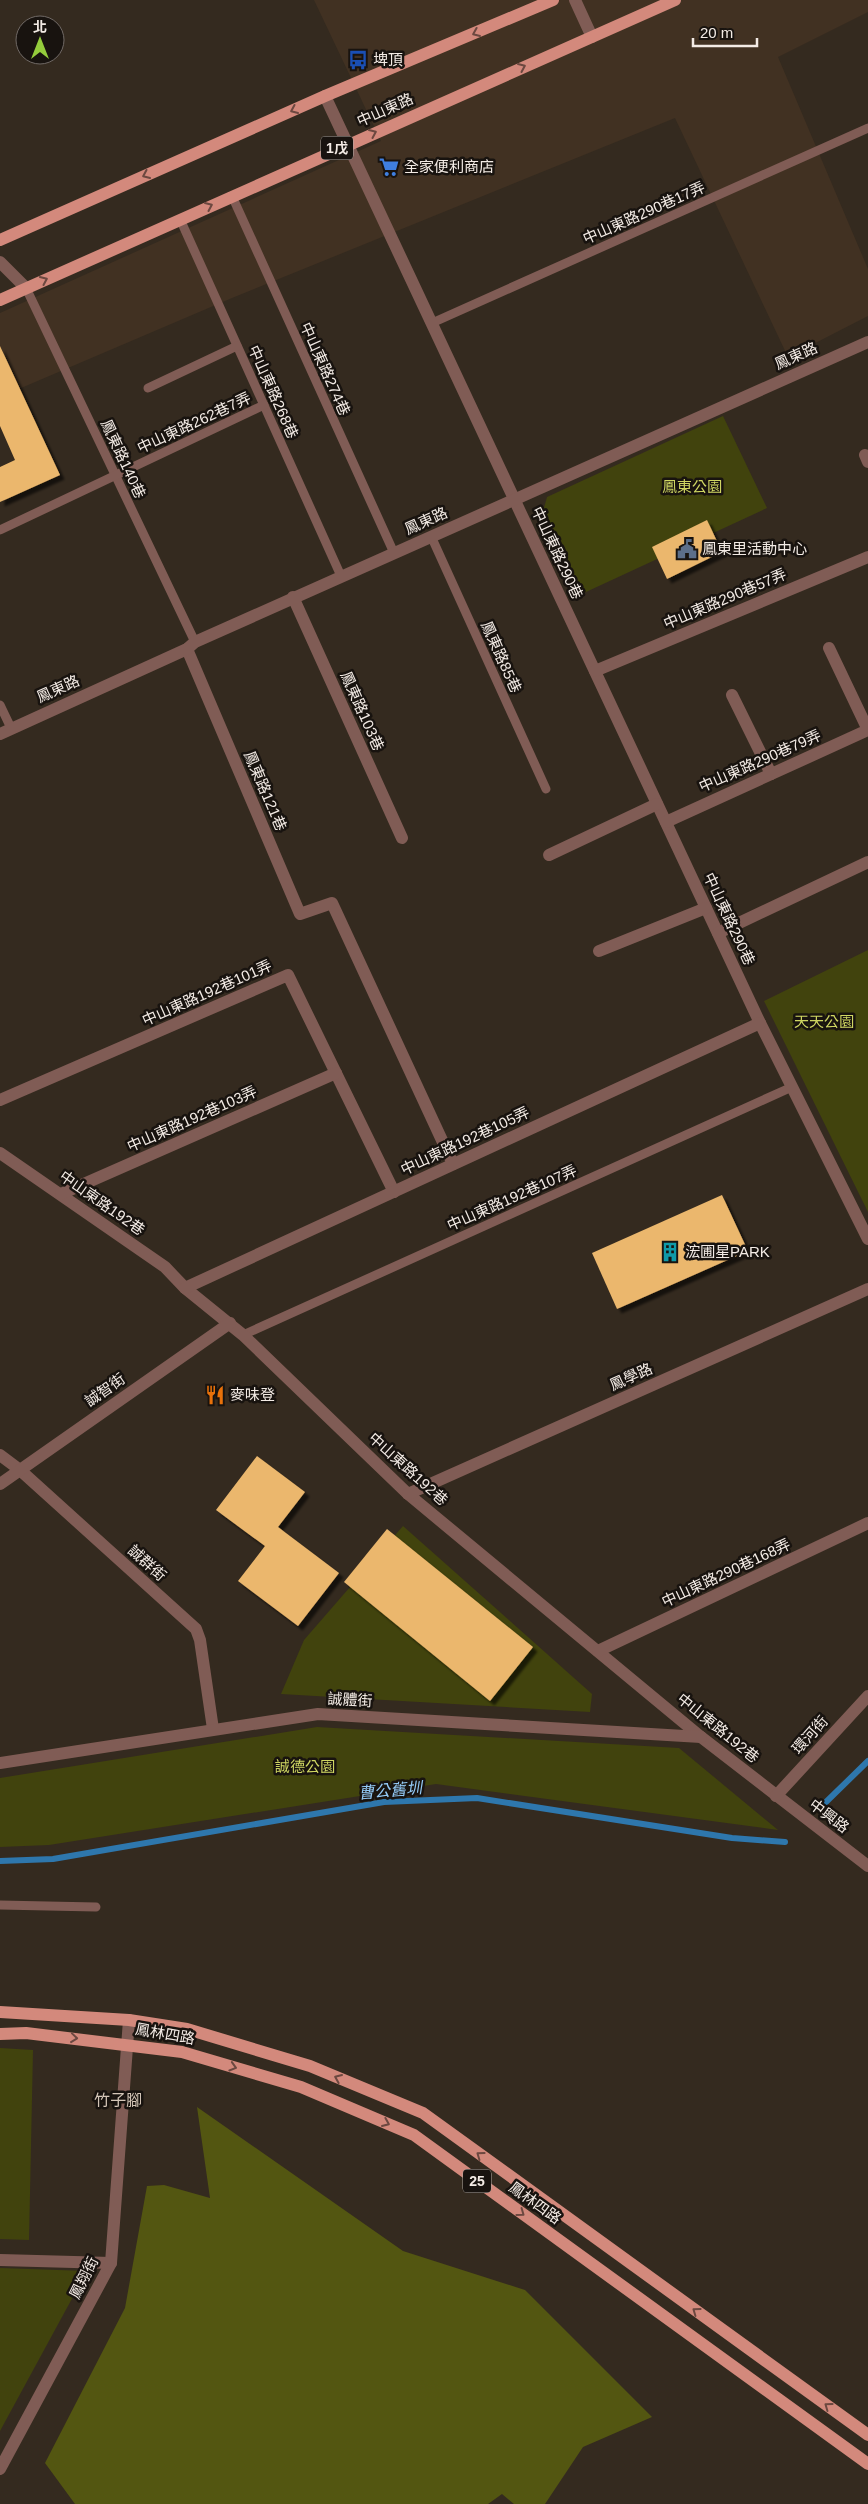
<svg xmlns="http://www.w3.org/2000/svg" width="868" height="2504" font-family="Helvetica,'Noto Sans TC',sans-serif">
<defs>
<filter id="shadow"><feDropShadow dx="4.5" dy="4.5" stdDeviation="1" flood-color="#0009"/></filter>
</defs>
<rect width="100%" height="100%" fill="#342a1f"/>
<path fill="#413122" d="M314,0H868V12L778,57L868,269V316L788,357L675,118L232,298L0,397V313L381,141Z"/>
<g fill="#41430d">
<path d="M723,416L767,508L573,598L540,522L547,497Z"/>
<path d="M868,950V1212L764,1001Z"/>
<path d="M403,1526L592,1694L590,1712L281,1694L304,1640Z"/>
<path d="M317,1727L679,1748L778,1830L436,1784L49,1845L0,1847V1778Z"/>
<path d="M0,2048L33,2050L29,2240L0,2239Z"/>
<path d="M0,2268L87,2271L0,2431Z"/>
</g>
<path fill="#535611" d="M197,2107L403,2251L525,2290L652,2417L583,2447L545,2504H514L502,2494L488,2504H75L45,2463L125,2308L147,2186L164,2185L210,2198Z"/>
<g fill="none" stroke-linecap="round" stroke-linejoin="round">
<g stroke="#2e77ad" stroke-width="6">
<path d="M826,1802L868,1761"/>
<path d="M0,1861L53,1859L384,1802L477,1798L732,1838L785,1842"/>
</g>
</g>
<g fill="#ebb76d" filter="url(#shadow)">
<path d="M0,346L60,475L0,502V467L15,460L0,426Z"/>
<path d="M707,520L722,552L667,579L652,547Z"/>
<path d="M722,1195L748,1251L617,1309L592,1253Z"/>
<path d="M257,1456L305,1492L278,1527L339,1573L298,1626L238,1581L265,1546L216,1510Z"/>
<path d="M387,1529L533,1647L490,1701L344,1582Z"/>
</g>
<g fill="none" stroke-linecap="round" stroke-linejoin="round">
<g stroke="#805c55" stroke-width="9">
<path d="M232,196L394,553"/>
<path d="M180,219L341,576"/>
<path d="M26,288L195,642"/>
<path d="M432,323L868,128"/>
<path d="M148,388L237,346"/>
<path d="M0,530L264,405"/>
<path d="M431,536L546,789"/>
<path d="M0,705L11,728"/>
<path d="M243,1335L792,1087"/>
<path d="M0,1905L96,1907"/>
</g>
<g stroke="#805c55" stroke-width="12">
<path d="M575,0L592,37"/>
<path d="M325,96L760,1023L868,1239"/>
<path d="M0,262L26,288"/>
<path d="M865,455L868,462"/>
<path d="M293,597L402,838"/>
<path d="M187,649L300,914L332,903L453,1164"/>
<path d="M595,671L868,557"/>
<path d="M732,695L771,774"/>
<path d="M0,734L187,649L195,642L868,342"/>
<path d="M666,822L868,730L829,648"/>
<path d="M549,855L657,804"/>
<path d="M718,933L868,862"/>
<path d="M599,951L706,908"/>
<path d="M0,1100L288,975L394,1192"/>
<path d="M0,1153L165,1267L185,1288L243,1335L408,1494L701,1737L868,1866"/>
<path d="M61,1194L336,1073"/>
<path d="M185,1288L760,1023"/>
<path d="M0,1455L20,1470L196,1629L200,1640L213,1729"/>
<path d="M0,1484L230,1323"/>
<path d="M408,1494L868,1289"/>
<path d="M598,1651L868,1523"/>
<path d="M0,1763L318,1714L701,1737"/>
<path d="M776,1796L868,1696"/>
<path d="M0,2260L111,2263"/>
<path d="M0,2469L111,2263L129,2020"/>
</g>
<g stroke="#d3897c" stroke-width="12">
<path d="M0,240L325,96L553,0"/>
<path d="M0,300L675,0"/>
<path d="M0,2012L129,2020L187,2029L310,2066L423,2113L868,2435"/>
<path d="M0,2034L26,2033L182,2052L301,2087L414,2135L868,2464"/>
</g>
</g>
<defs><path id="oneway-chevron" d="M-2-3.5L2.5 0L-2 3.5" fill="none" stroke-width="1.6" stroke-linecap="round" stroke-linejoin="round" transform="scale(1.25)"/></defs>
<g stroke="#6c4840">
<use href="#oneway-chevron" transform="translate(476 33) rotate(157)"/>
<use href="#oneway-chevron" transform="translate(522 67) rotate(-24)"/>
<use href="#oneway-chevron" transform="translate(294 110) rotate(156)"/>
<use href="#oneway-chevron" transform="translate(373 133) rotate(-24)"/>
<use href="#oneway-chevron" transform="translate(146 175) rotate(156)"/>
<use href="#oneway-chevron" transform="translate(209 206) rotate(-24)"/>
<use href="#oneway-chevron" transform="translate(44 280) rotate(-24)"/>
<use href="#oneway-chevron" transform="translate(74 2038) rotate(6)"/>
<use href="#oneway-chevron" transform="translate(233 2067) rotate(17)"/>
<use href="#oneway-chevron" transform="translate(338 2078) rotate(-157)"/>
<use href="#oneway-chevron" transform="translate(386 2123) rotate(23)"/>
<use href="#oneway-chevron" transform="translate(480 2155) rotate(-144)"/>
<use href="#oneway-chevron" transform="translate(521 2213) rotate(36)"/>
<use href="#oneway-chevron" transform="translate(696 2311) rotate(-144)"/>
<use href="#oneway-chevron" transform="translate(828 2406) rotate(-144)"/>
</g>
<defs>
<symbol id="bus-bare" viewBox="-9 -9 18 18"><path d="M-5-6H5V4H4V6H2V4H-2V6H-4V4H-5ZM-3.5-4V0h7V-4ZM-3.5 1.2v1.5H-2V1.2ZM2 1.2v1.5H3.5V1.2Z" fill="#1a4fb4" stroke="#18130f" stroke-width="2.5" paint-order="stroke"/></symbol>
<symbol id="supermarket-bare" viewBox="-9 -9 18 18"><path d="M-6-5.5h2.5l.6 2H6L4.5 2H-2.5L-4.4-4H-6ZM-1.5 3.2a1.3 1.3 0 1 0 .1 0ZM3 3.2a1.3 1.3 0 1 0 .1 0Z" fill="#3f7fe0" stroke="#18130f" stroke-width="2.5" paint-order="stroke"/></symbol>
<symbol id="civic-bare" viewBox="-9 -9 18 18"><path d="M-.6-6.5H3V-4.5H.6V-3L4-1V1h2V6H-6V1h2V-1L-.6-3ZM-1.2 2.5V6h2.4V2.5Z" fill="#5c6f8a" stroke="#18130f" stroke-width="2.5" paint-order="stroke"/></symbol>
<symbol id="building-bare" viewBox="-9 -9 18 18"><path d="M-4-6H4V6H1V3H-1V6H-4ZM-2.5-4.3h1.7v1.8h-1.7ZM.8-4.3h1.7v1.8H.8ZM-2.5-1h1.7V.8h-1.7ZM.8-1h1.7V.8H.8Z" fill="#0f9aa8" stroke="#18130f" stroke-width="2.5" paint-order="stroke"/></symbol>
<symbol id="restaurant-bare" viewBox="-9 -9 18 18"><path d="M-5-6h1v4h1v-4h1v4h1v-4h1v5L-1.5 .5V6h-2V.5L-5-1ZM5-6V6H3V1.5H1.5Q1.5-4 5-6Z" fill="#e8710a" stroke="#18130f" stroke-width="2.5" paint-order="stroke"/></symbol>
</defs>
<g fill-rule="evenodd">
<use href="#bus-bare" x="344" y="46" width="28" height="28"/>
<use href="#supermarket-bare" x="375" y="153" width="28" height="28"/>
<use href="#civic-bare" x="673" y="535" width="28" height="28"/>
<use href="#building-bare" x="656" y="1238" width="28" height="28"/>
<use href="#restaurant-bare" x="201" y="1381" width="28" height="28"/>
</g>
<g text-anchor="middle" stroke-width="5" stroke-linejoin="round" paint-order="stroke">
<g fill="#18130f" stroke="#b1aaa5" stroke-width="1">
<rect x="321" y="136.5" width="32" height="23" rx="4"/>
<rect x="463" y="2169.5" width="28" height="23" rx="4"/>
</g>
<g font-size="14" font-weight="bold" fill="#f3ebe5">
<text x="337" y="153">1戊</text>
<text x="477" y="2186">25</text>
</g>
<g font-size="15" fill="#f3ebe5" stroke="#18130f" text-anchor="start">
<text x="373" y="65">埤頂</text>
<text x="404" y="172">全家便利商店</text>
<text x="702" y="554">鳳東里活動中心</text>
<text x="685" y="1257">浤圃星PARK</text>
<text x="230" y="1400">麥味登</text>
</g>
<g font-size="15" fill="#f3ebe5" stroke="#18130f">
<text transform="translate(385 110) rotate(-24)" y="5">中山東路</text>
<text transform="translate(644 213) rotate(-24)" y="5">中山東路290巷17弄</text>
<text transform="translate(796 356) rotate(-24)" y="5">鳳東路</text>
<text transform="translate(325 369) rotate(66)" y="5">中山東路274巷</text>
<text transform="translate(273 392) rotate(66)" y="5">中山東路268巷</text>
<text transform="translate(194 423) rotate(-25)" y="5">中山東路262巷7弄</text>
<text transform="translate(123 459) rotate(65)" y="5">鳳東路140巷</text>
<text transform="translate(426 521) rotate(-24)" y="5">鳳東路</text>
<text transform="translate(557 553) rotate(65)" y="5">中山東路290巷</text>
<text transform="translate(725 599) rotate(-23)" y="5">中山東路290巷57弄</text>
<text transform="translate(501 657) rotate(66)" y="5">鳳東路85巷</text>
<text transform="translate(58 689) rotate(-24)" y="5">鳳東路</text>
<text transform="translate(362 711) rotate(66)" y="5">鳳東路103巷</text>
<text transform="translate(760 761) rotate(-24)" y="5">中山東路290巷79弄</text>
<text transform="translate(265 791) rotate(67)" y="5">鳳東路121巷</text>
<text transform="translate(729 919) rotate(65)" y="5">中山東路290巷</text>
<text transform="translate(207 993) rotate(-24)" y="5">中山東路192巷101弄</text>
<text transform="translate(192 1119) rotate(-24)" y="5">中山東路192巷103弄</text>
<text transform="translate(465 1141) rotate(-25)" y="5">中山東路192巷105弄</text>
<text transform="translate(512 1198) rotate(-24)" y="5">中山東路192巷107弄</text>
<text transform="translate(102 1203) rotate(35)" y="5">中山東路192巷</text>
<text transform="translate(631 1377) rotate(-24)" y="5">鳳學路</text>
<text transform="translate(105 1390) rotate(-35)" y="5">誠智街</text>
<text transform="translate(408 1469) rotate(42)" y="5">中山東路192巷</text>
<text transform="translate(147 1563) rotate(42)" y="5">誠群街</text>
<text transform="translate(726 1573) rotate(-25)" y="5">中山東路290巷168弄</text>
<text transform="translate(350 1700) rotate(3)" y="5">誠體街</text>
<text transform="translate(718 1728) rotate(39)" y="5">中山東路192巷</text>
<text transform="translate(810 1735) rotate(-48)" y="5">環河街</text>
<text transform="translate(829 1816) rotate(37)" y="5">中興路</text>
<text transform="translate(165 2034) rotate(10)" y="5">鳳林四路</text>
<text transform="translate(535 2203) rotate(36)" y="5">鳳林四路</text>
<text transform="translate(84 2278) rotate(-63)" y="5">鳳翔街</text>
</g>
<g font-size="15" fill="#cfd662" stroke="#18130f">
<text x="692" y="492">鳳東公園</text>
<text x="824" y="1027">天天公園</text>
<text x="305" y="1772">誠德公園</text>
</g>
<g font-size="16" font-style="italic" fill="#93c9f5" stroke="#18130f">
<text transform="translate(390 1790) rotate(-5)" y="6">曹公舊圳</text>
</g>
<g font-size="16" fill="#d4c6b8" stroke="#18130f">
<text x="118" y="2106">竹子腳</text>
</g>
</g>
<g transform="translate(40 40)"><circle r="24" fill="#18130f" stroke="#706965"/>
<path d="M0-4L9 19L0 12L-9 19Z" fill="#94cc3c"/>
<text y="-8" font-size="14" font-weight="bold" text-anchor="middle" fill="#f3ebe5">北</text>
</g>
<path d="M693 38v8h64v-8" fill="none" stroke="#f3ebe5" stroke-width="2.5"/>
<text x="700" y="38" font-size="15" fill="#f3ebe5" stroke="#18130f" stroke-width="4" paint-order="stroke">20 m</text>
</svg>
